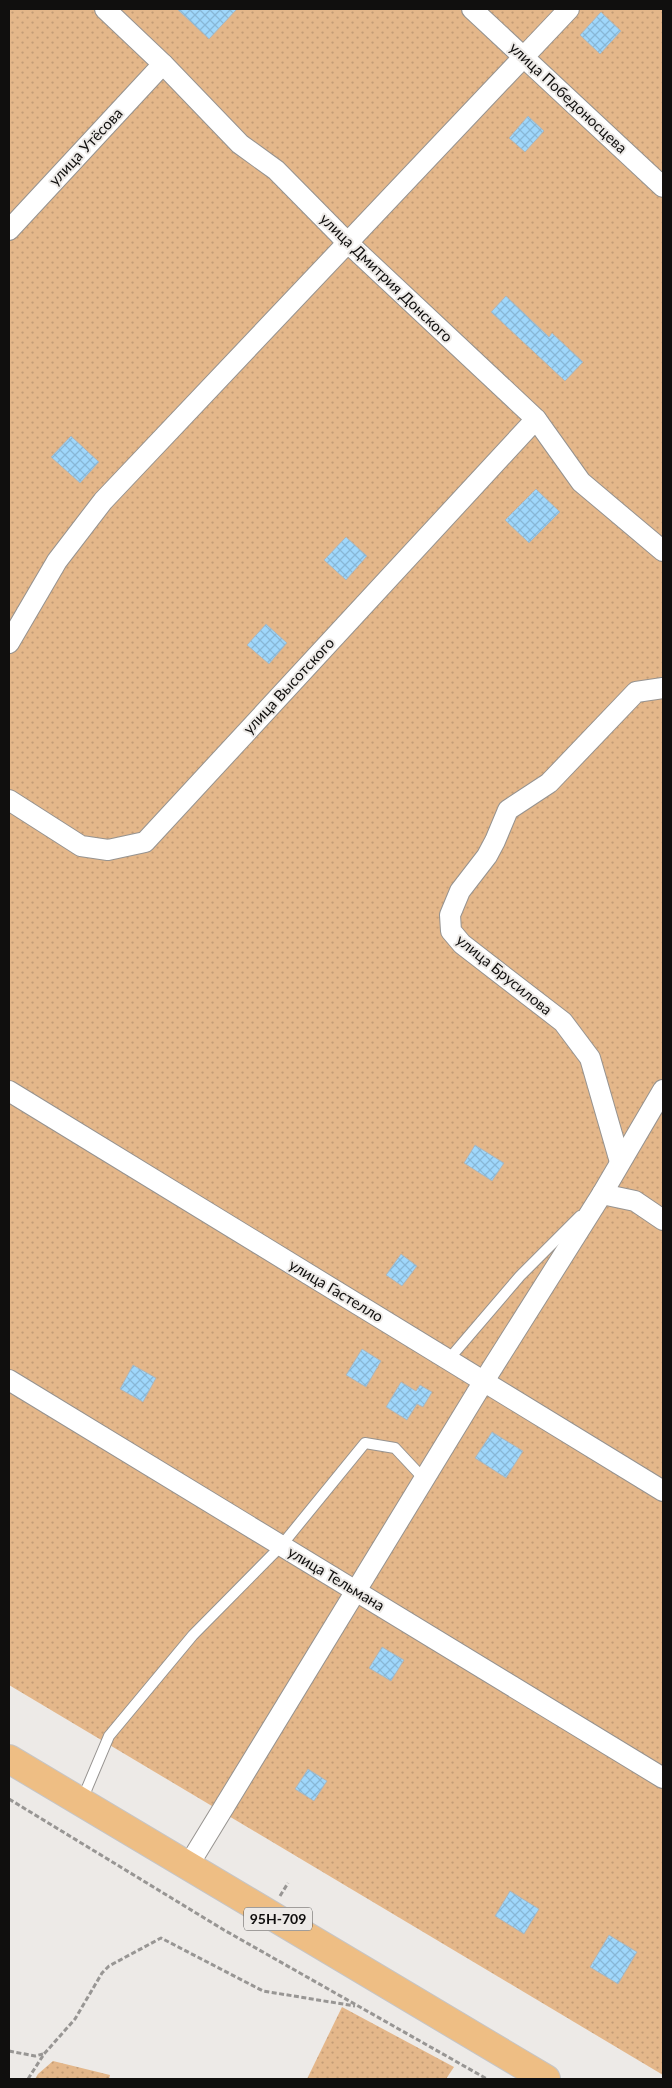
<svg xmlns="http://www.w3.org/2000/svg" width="672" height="2088" font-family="Lato,sans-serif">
<defs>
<pattern id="grass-dots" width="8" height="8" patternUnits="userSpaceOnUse" patternTransform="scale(1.25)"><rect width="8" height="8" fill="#e4b78a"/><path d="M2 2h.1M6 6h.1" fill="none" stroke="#c39c76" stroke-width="1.8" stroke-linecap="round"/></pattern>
<pattern id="building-cross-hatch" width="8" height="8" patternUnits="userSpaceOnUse" patternTransform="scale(1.25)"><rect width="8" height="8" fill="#9fd7fb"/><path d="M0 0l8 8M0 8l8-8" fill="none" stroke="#88b7d6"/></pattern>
</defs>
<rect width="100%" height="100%" fill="#edeae7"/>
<g fill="url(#grass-dots)">
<path d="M9,9H663V2075L9,1685Z"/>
<path d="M342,2007L454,2067L446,2079H307Z"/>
<path d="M53,2061L110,2075L109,2079H35L38,2074Z"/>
</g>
<g fill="url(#building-cross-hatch)" stroke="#b2b6b8">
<path d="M177,9H237L209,39Z"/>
<path d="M601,12L621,31L600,54L580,35Z"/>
<path d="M528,116L544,131L525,152L509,138Z"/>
<path d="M506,296L549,337L552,333L583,362L565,381L491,312Z"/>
<path d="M71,436L99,462L80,483L51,457Z"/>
<path d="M536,489L560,512L529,543L505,520Z"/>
<path d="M346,537L367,556L346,580L324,560Z"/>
<path d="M266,624L287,643L269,664L247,645Z"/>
<path d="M475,1145L504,1163L492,1181L464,1163Z"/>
<path d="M401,1254L417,1266L402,1286L386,1275Z"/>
<path d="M362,1349L381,1361L366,1387L346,1375Z"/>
<path d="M133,1365L156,1378L143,1402L120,1389Z"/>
<path d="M401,1382L416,1391L420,1385L432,1392L423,1407L417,1404L407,1420L386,1407Z"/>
<path d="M492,1432L523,1451L506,1478L475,1458Z"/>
<path d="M382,1647L404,1660L391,1681L369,1668Z"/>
<path d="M308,1769L327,1781L314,1801L295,1789Z"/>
<path d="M510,1891L539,1909L524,1934L495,1916Z"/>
<path d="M609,1935L637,1952L618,1984L590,1967Z"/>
</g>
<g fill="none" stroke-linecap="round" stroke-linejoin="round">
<defs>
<g id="service">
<path d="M449,1359L520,1276L580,1216"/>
<path d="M82,1800L109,1736L193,1635L281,1546L365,1443L395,1448L424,1479"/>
</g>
<g id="minor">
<path d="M105,9L163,64L240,144L276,170L347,242L536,419L581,482L663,551"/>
<path d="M472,9L663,187"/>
<path d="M9,230L163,64"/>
<path d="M9,643L57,561L103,501L569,9"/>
<path d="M9,800L81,846L108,850L145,842L536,419"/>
<path d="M9,1091L663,1491"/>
<path d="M620,1162L590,1058L563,1022L462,944L451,931L450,915L460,891L487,856L495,841L508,810L549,783L636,692L663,688"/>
<path d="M602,1194L635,1201L663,1220"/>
<path d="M9,1380L663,1778"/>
<path d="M188,1866L484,1381L602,1194L663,1090"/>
</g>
<path id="primary" d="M9,1759L546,2079"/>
</defs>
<use href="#service" stroke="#969390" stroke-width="12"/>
<use href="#minor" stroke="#969390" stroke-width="22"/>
<use href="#primary" stroke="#c6c5c5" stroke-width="30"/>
<g stroke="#989694" stroke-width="3" stroke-dasharray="5 2.5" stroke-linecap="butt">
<path d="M9,1799L224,1930L487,2079"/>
<path d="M280,1896L288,1883"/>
<path d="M9,2051L35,2056L43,2054"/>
<path d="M28,2079L44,2054L75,2019L102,1973L109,1966L161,1938L263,1991L355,2006"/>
</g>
<use href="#service" stroke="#fff" stroke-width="10"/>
<use href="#minor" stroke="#fff" stroke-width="20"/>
<use href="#primary" stroke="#eebe84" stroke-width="28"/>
</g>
<g text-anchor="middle" stroke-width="4" stroke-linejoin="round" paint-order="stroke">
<rect fill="#edeae7" stroke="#52514f" stroke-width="1" x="244" y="1907.5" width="68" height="23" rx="4"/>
<g font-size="14" font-weight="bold" fill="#100f0e">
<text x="278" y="1924">95Н-709</text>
</g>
<g font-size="15" fill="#100f0e" stroke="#edeae7">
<text transform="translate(568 98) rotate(43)" y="5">улица Победоносцева</text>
<text transform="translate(86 147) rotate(-47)" y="5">улица Утёсова</text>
<text transform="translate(386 278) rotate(44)" y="5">улица Дмитрия Донского</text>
<text transform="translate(289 686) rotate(-47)" y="5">улица Высотского</text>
<text transform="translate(504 975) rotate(39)" y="5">улица Брусилова</text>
<text transform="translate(336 1291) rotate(31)" y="5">улица Гастелло</text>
<text transform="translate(336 1579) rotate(31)" y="5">улица Тельмана</text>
</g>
</g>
<rect width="672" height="2088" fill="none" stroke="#100f0e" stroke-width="20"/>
</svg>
